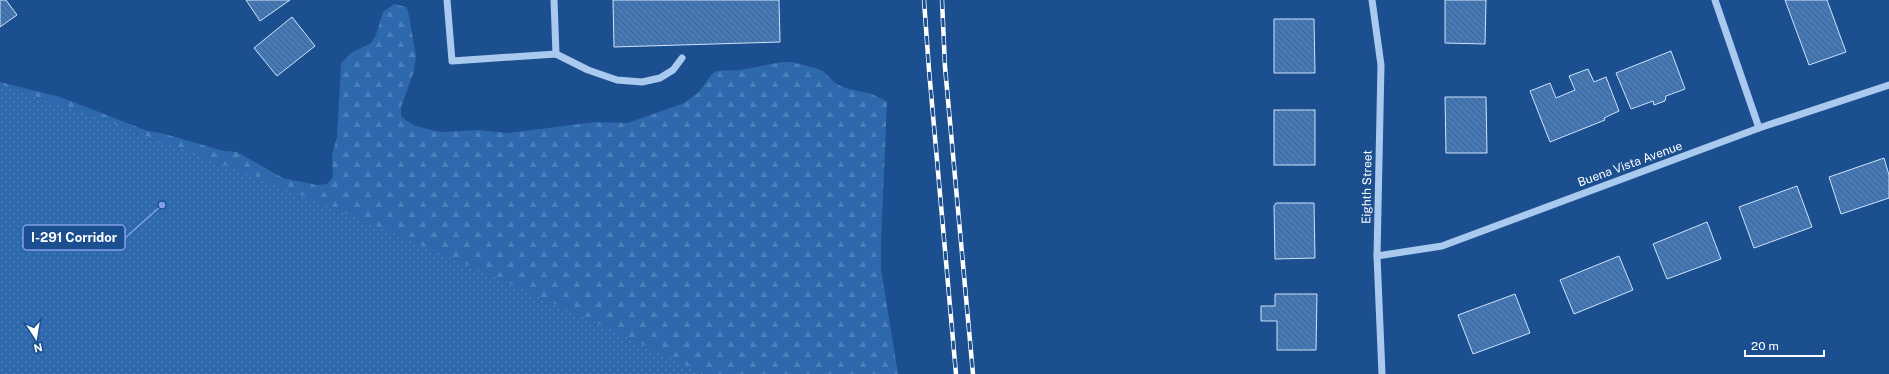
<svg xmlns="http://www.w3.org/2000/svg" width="1889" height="374" font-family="'Public Sans',sans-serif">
<defs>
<pattern id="forest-firs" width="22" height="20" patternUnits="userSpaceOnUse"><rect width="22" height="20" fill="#2e69ad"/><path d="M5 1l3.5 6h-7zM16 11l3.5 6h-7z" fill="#4d80b9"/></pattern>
<pattern id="park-dots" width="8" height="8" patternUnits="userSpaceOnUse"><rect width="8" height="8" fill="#2e69ad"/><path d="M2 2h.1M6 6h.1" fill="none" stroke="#4d80b9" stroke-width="1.8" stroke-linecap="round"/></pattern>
<pattern id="building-back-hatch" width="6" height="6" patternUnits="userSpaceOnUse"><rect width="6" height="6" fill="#4478b7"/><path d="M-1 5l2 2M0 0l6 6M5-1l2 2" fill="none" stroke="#486282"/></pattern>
</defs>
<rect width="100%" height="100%" fill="#1b4f8f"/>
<path fill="url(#forest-firs)" d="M394,4L406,7L408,11L416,56L414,71L401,107V116L404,119L416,126L435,131L444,132L479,130L508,133L595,122L628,123L684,103L698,93L712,74L716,71L740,70L782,62H791L815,68L823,71L835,83L845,88L872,94L887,102L881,241V269L898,374H0V82L60,97L148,131L161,133L224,151L237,152L283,178L317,185L327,184L333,177L332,155L337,137L341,63L351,53L371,43L376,35L383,12Z"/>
<path fill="url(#park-dots)" d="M0,84C241,165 476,264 705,374H0Z"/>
<g fill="url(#building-back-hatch)" stroke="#cfe3fa">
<path d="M0,0H6L17,15L0,27Z"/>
<path d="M246,0H290L260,21Z"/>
<path d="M613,0H779L780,42L614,47Z"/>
<path d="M1445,0H1486L1485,44L1445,43Z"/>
<path d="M1785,0H1827L1846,52L1809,65Z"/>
<path d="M292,17L315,46L277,76L254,48Z"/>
<path d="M1274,19H1314L1315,73H1274Z"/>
<path d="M1671,51L1685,89L1666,96L1665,101L1654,105L1653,101L1631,109L1616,73Z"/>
<path d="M1588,69L1594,82L1606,77L1619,111L1604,118L1605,120L1550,142L1530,91L1550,83L1556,98L1575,90L1569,76Z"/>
<path d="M1445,97H1486L1487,153H1446Z"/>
<rect x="1274" y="110" width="41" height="55"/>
<path d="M1884,158L1889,175V198L1841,214L1829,177Z"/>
<path d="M1797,186L1812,227L1754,248L1739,207Z"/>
<path d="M1276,203H1314L1315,258L1275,259L1274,206Z"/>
<path d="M1707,222L1721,259L1667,279L1653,244Z"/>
<path d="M1619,256L1633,290L1574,314L1560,280Z"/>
<path d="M1275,294H1317L1316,350H1277V321H1261V306H1275Z"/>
<path d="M1515,294L1530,333L1473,354L1458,315Z"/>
</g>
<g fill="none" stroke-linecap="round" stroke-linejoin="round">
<g stroke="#a9c9ee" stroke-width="7">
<path d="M447,0L452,61L556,54L588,70L617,80L642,82L660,78L673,70L682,58"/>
<path d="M554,0L556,54"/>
<path d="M1372,0L1381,65L1377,256L1382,374"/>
<path d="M1715,0L1759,128"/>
<path d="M1377,256L1442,246L1759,128L1889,85"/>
</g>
<defs>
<g id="rail">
<path d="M924,0L929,70L956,374"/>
<path d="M942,0L945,67L973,374"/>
</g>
</defs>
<use href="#rail" stroke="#fff" stroke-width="4.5"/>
<use href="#rail" stroke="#1b4f8f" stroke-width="3" stroke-dasharray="9" stroke-linecap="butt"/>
</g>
<g text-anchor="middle" stroke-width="3" stroke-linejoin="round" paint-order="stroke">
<g font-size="12" fill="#fff" stroke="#1b4f8f">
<text transform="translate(1630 164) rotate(-20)" y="4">Buena Vista Avenue</text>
<text transform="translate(1367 187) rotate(-89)" y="4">Eighth Street</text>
</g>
</g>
<path fill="none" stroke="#839eea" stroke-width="1.5" d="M162 205L125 238"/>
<circle fill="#839eea" stroke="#1b4f8f" stroke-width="1.5" cx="162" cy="205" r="4"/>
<rect fill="#1b4f8f" stroke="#839eea" stroke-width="1.5" x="23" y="225" width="102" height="25" rx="4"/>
<g font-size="13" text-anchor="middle" font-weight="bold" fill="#fff">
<text x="74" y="242">I-291 Corridor</text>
</g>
<g transform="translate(36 338) rotate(168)" stroke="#1b4f8f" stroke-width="3" paint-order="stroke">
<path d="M0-3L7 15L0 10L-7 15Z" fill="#ffffff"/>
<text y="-6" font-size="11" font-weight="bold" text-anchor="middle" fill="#ffffff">N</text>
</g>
<path d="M1745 350v6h79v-6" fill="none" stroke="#ffffff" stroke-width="2"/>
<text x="1751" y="350" font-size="12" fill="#ffffff" stroke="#1b4f8f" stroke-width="3" paint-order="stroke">20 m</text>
</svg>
